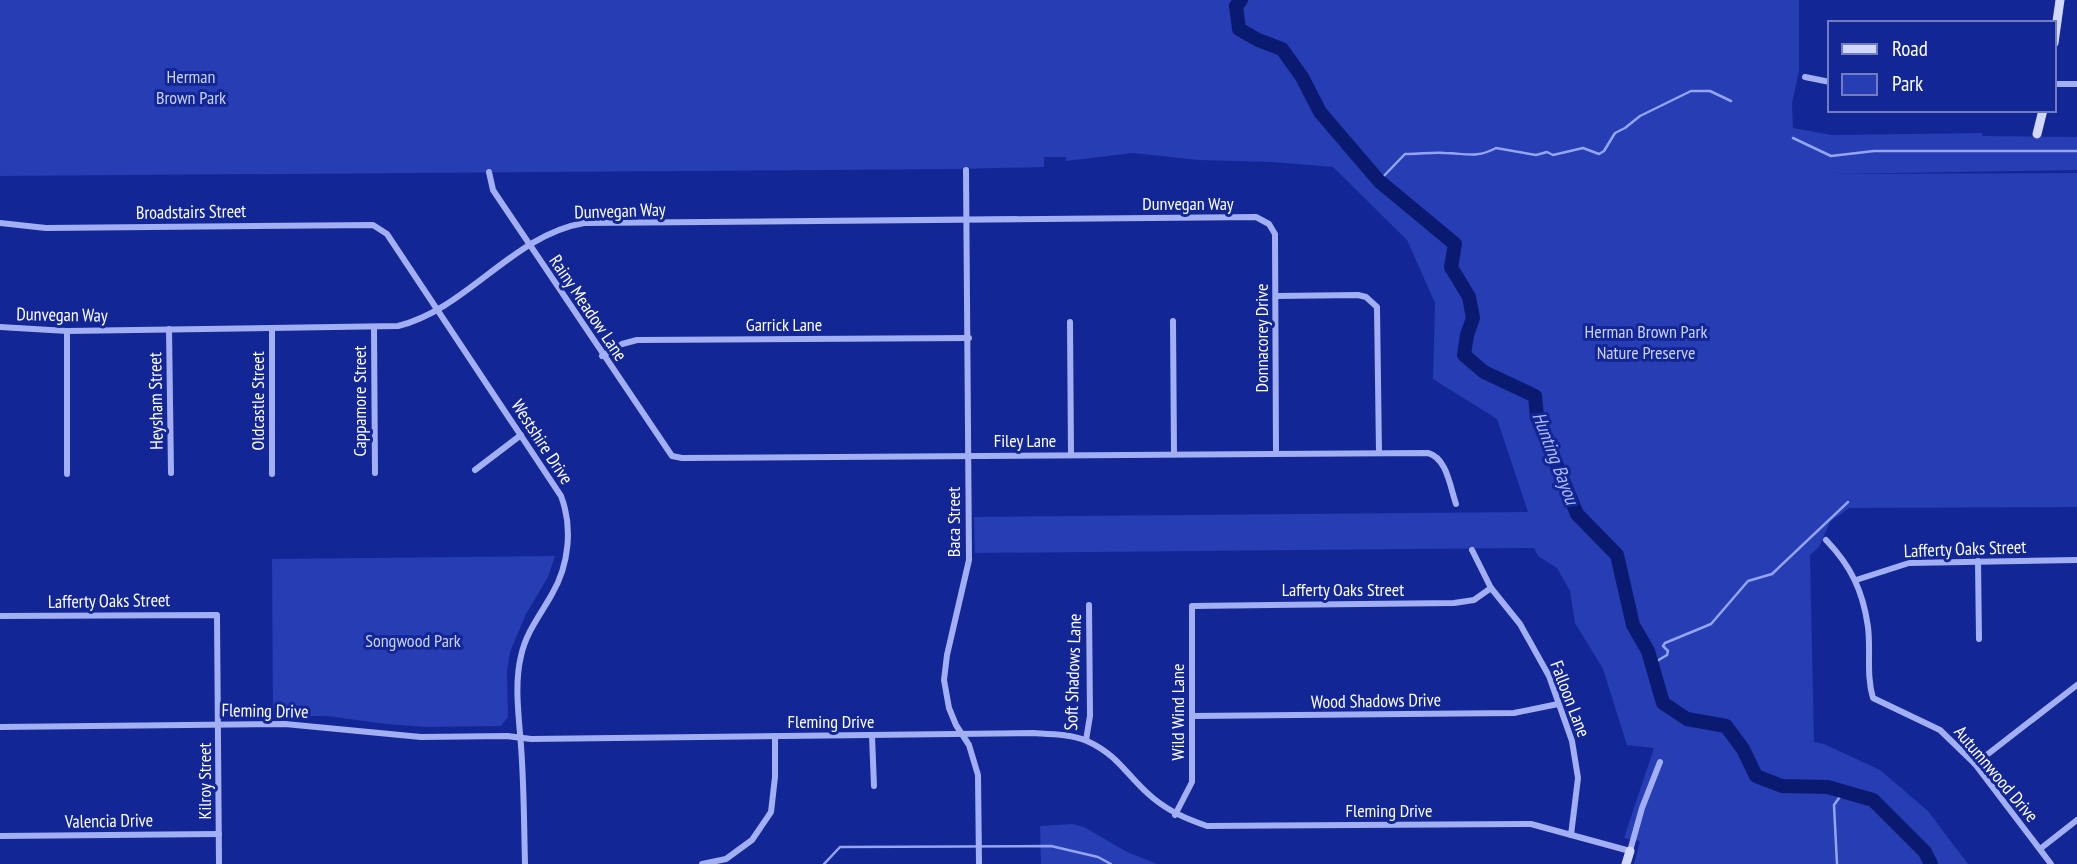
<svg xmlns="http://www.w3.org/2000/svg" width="2077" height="864" font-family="'PT Sans Narrow',sans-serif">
<rect width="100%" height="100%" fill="#132695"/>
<g fill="#263db4">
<path d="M0,0H1799V71L1792,103L1793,128L1832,135L1982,133L1983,136L2077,137V170L1828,174L2077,173V507L1849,508L1830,522L1819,547L1810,555L1814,742L1824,744L1880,770L1928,811L1968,864H1634L1640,841L1624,838L1654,748L1627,745L1603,669L1575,623L1570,591L1557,568L1538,556L1534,548L975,553L974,517L1528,512L1497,419L1433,379L1435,303L1407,240L1333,167L1273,162L1198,160L1133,153L1066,161V157H1044V167L955,169L0,176Z"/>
<path d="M555,556L548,577L526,614L510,652L507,672L508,717L501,726L427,727L386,724L327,716H273L272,559Z"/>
<path d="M1072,824L1084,827L1127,852L1157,864H1041L1040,826Z"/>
</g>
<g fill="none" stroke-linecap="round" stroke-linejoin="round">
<g stroke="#94a5f6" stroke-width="2.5">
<path d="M1793,138L1831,156L1874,151H2077"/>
<path d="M1379,181L1405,154H1409C1421,154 1433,152 1445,153C1464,153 1476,159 1496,148L1536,155L1547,152L1553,155L1583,148L1599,154L1604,151L1615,133L1625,128L1640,116L1691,91H1710L1731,101"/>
<path d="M1652,664L1667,655L1668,651L1663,646L1665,643L1711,624L1748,581L1772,574L1848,502"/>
<path d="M824,864L840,847L1051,846L1098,857L1111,864"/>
<path d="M1837,864L1834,805L1844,791"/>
</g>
<path stroke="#0b1a71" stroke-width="14" d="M1241,0L1236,6L1239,29L1258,40L1282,49L1302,77L1320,112L1379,181L1455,244L1451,267L1469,297L1473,318L1467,335L1464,355L1484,372L1535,396L1537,417L1577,514L1617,555L1633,625L1648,651L1663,703L1687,719L1726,726L1743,749L1756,776L1782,786L1828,787L1873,800L1925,852L1931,864"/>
<g stroke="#a2aff2" stroke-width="6">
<path d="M1805,77L1830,82"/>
<path d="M2054,84H2077"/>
<path d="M966,170L969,560L947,655L944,680L949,708L956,725L969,745L978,775L979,864"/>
<path d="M489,172L493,190L672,456L682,458L1428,453C1447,458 1450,487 1456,504"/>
<path d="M0,223L46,228L373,225L387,234L561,496C573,527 569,565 552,594C541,614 526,632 521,656C514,684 519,718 521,746C524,785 524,825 525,864"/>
<path d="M1276,296L1358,295L1366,297L1377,307L1379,453"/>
<path d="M1173,321L1174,454"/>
<path d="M1070,322L1071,455"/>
<path d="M0,327L67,331L398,326C467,309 513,235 584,223L1256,217L1269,224L1275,234L1276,453"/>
<path d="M272,328V474"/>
<path d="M374,328L375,473"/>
<path d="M169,329L171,473"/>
<path d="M67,331V474"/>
<path d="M602,356L622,344L637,340L969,338"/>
<path d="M475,470L521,435"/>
<path d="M1826,540C1851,566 1863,591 1868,627C1871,651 1866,675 1873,698L1940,730L1975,764L2051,864"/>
<path d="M1472,550L1491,588L1520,624L1549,676L1572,741L1578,778L1571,835"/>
<path d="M1978,561L1979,639"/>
<path d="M1856,580L1909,563L2077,560"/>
<path d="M0,616L217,615L219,864"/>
<path d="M1192,716L1514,713L1558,704"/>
<path d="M0,727L285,724L421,737L507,736L531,739L1033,733C1050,734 1071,734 1087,741C1120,756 1128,778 1153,798C1170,812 1187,819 1207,826L1531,824L1630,851L1642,808L1660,762"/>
<path d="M872,736L874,786"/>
<path d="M1086,740L1090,716L1089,605"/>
<path d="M1975,764L2077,685"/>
<path d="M1175,815L1192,782V606L1454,603L1474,600L1491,588"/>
<path d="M0,836L219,834"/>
<path d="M2040,849L2077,820"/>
<path d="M702,864L726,859L752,840L771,812L775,777V736"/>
</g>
<g stroke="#d1d8fc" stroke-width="9">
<path d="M2054,43L2060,0"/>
<path d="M2037,134L2043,110"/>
<path d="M1626,864L1630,851"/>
</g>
</g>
<g text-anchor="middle" stroke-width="6" stroke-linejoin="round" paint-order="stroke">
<g font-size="18" fill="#cad2fd" stroke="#132695">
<text x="191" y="83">Herman<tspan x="191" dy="21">Brown Park</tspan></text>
<text x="1646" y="338">Herman Brown Park<tspan x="1646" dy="21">Nature Preserve</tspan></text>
<text x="413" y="647">Songwood Park</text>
</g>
<g font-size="18" fill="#fff" stroke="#132695">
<text x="1188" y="210">Dunvegan Way</text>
<text transform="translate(620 211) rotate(-2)" y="6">Dunvegan Way</text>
<text transform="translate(191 212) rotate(-1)" y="6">Broadstairs Street</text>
<text transform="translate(588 308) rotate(56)" y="6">Rainy Meadow Lane</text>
<text transform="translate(62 315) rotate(1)" y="6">Dunvegan Way</text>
<text x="784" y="331">Garrick Lane</text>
<text transform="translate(1262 338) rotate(-90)" y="6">Donnacorey Drive</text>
<text transform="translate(156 401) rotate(-91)" y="6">Heysham Street</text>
<text transform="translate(258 401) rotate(-90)" y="6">Oldcastle Street</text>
<text transform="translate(360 401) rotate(-90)" y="6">Cappamore Street</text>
<text x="1025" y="447">Filey Lane</text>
<text transform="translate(542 442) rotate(57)" y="6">Westshire Drive</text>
<text transform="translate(954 522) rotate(-90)" y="6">Baca Street</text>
<text transform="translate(1965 549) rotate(-2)" y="6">Lafferty Oaks Street</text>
<text x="1343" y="596">Lafferty Oaks Street</text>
<text transform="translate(109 601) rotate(-1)" y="6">Lafferty Oaks Street</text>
<text transform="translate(1073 672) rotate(-88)" y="6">Soft Shadows Lane</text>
<text transform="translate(1570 699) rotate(69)" y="6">Falloon Lane</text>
<text transform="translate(1376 701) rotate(-1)" y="6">Wood Shadows Drive</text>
<text transform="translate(265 711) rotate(1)" y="6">Fleming Drive</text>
<text transform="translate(1178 712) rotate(-90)" y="6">Wild Wind Lane</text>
<text x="831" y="728">Fleming Drive</text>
<text transform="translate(1996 774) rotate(50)" y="6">Autumnwood Drive</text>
<text transform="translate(205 781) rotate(-90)" y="6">Kilroy Street</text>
<text x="1389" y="817">Fleming Drive</text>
<text transform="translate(109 821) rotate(-1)" y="6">Valencia Drive</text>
</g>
<g font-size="19" font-style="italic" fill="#aebbf9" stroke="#132695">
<text transform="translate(1556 458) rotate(69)" y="7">Hunting Bayou</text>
</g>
</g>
<rect x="1828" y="21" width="228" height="91" fill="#132695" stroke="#717dbf" stroke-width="2"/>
<rect x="1842" y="44" width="35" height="10" fill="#d1d8fc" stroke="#717dbf" stroke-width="2"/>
<text x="1892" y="56" font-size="21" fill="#ffffff">Road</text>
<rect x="1842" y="74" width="35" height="21" fill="#263db4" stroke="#717dbf" stroke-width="2"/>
<text x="1892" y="91" font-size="21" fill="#ffffff">Park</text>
</svg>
